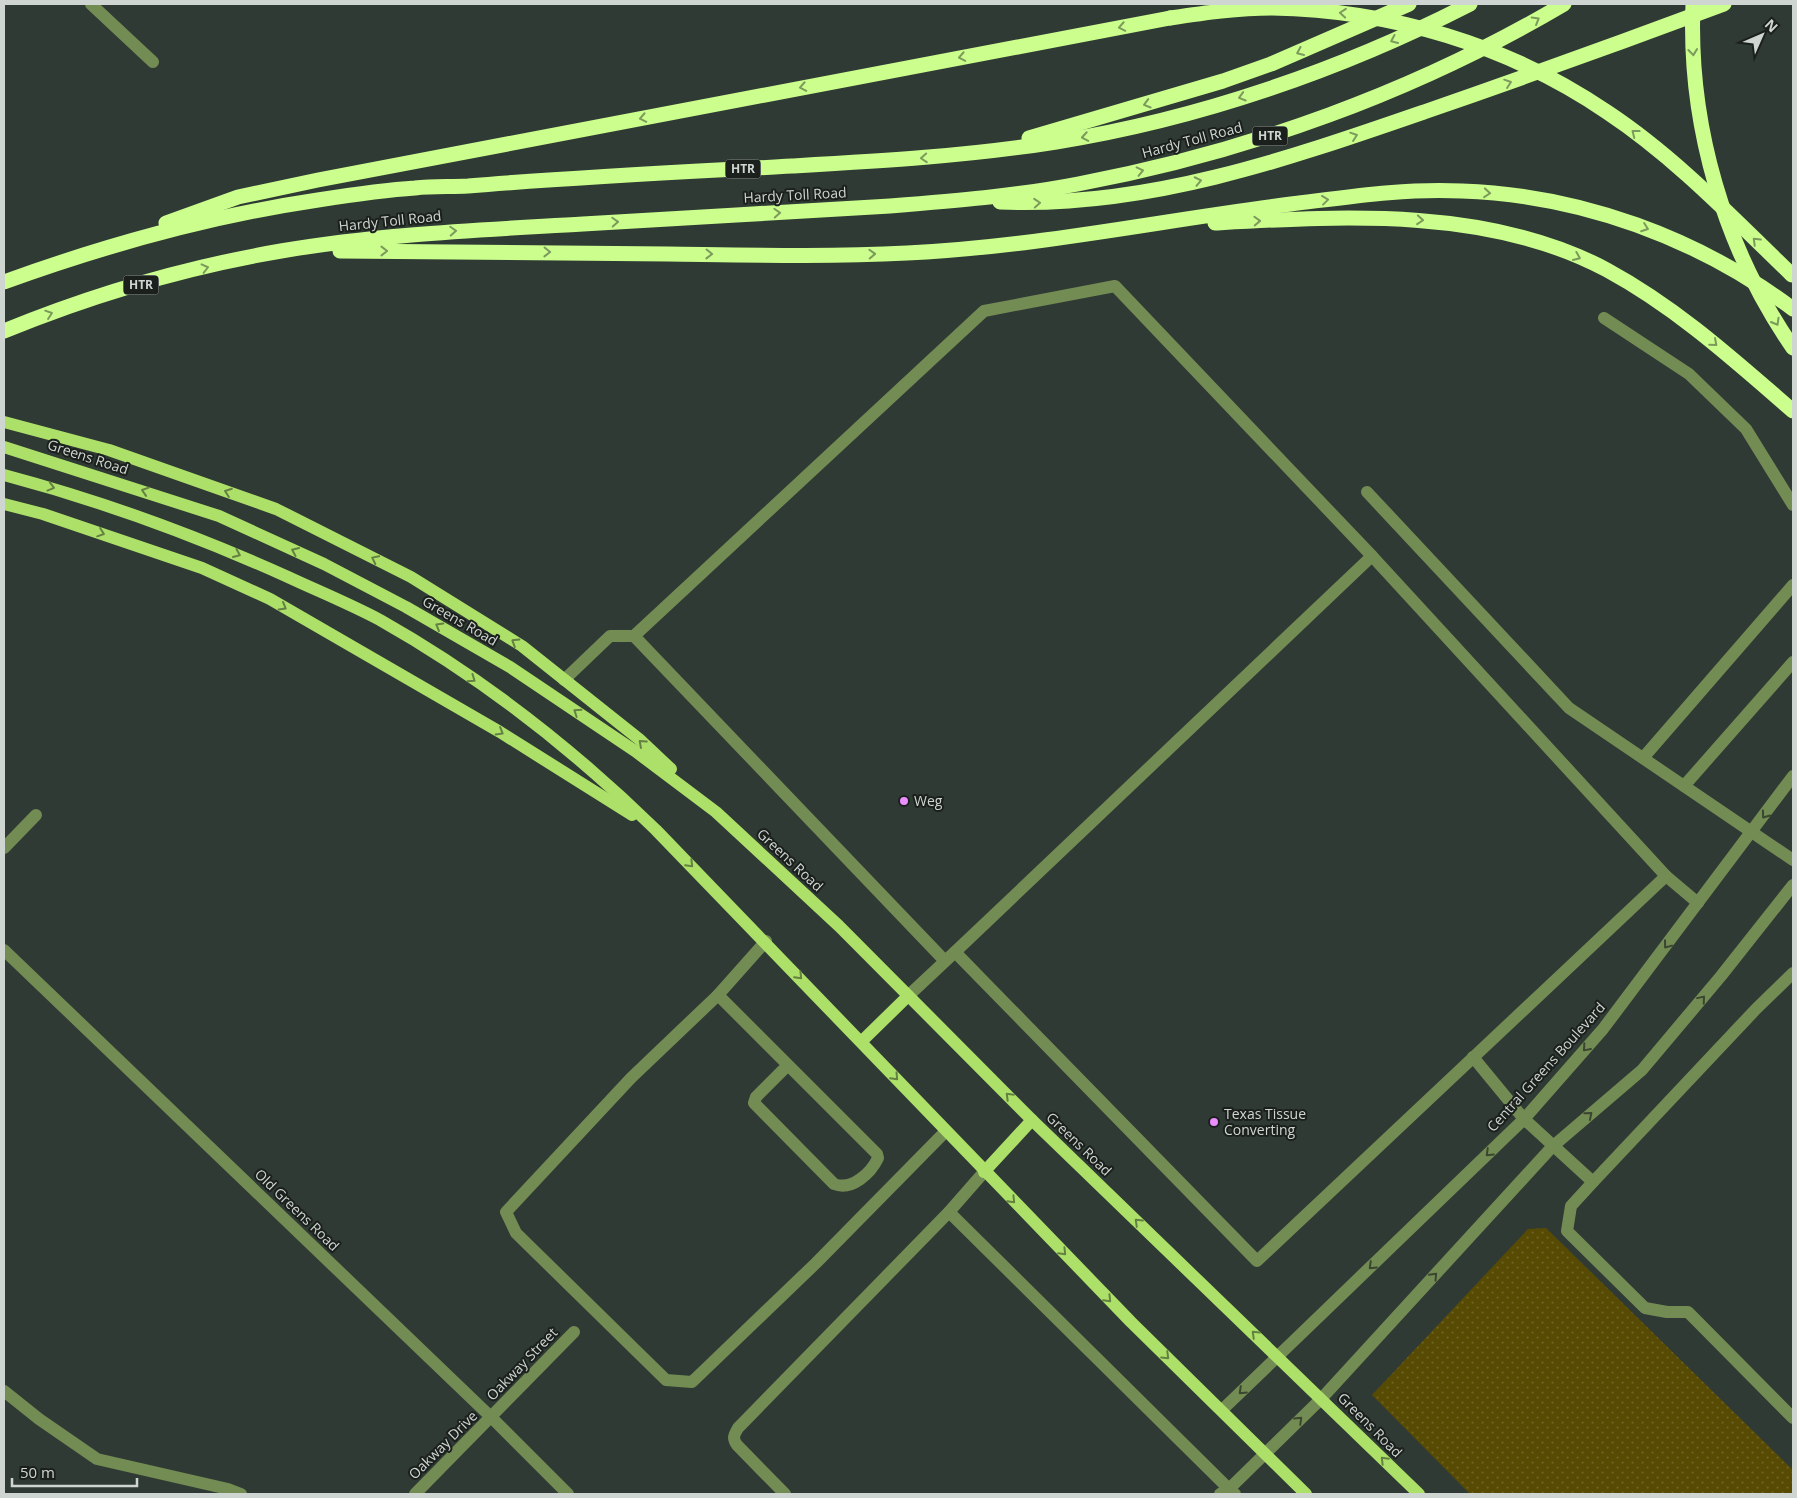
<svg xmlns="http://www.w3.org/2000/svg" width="1797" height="1498" font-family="'Open Sans',sans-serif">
<defs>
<pattern id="grass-dots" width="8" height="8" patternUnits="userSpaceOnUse" patternTransform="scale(1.25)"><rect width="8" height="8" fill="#574a02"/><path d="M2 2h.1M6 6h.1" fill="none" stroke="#6e6326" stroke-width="1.8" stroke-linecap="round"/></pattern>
</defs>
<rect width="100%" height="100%" fill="#303a34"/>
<path fill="url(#grass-dots)" d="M1546,1228L1793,1470V1494H1470L1372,1395L1528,1229Z"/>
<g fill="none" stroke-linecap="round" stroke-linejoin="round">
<g stroke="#738c54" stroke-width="12">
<path d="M91,4L153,62"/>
<path d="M1604,318L1689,374L1746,429L1793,505"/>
<path d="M1367,492L1569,708L1793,860"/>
<path d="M564,680L610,636H634"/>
<path d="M1643,758L1793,585"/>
<path d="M1684,786L1793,662"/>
<path d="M4,848L36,815"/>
<path d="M1666,876L1698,903"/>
<path d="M766,941L718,995L631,1078L506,1212L516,1233L666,1380L692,1382L816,1263L945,1132"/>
<path d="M4,950L492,1418L568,1494"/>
<path d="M955,952L1257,1261L1666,876L1372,556"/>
<path d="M718,995L877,1154L878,1158C871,1173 852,1191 834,1184L754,1103L756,1097L788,1065"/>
<path d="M908,996L955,952L1372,556L1115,286L984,311L634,636L945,961"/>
<path d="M1473,1057L1524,1119L1593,1182L1756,1009L1793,973"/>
<path d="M984,1172L949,1212L1229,1489L1220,1494"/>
<path d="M1593,1182L1571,1206L1567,1231L1645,1308L1667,1312H1688L1793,1418"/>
<path d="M4,1391L39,1419L97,1459L228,1489L241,1494"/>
<path d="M1222,1410L1524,1119L1603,1029L1793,776"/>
<path d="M415,1494L574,1332"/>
<path d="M785,1494L737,1445C732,1438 734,1435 738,1428L949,1212"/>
<path d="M1235,1494L1229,1489L1322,1398L1552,1147L1642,1070L1721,976L1793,885"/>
</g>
<g stroke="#ade068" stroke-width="12">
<path d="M4,422L109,450L276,509L411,577L522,646L639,739L671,769"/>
<path d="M4,447L219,516L324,564L406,607L510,667L635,751L716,812L839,926L1032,1120L1419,1494"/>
<path d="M4,475C102,501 195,535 288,577C318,591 350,604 380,620C481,677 573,749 656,830L1131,1322L1306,1494"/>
<path d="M4,504L43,514L202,568L270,599L500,732L632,815"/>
<path d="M862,1041L908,996"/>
<path d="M984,1172L1032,1120"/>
</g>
<g stroke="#cbfe8d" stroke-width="15">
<path d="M1029,138L1223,81L1271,64L1409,4"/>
<path d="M1000,202C1147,208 1288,159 1424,112C1525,77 1625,41 1724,4"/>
<path d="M166,223L238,197L318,180L1170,18"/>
<path d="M1215,223C1344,216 1490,207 1607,270C1677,308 1734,360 1793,411"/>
<path d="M340,251C450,251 559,253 668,254C748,255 827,257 907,253C1036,247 1163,220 1291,204C1348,197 1405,188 1462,191C1581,195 1698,238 1793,309"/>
<path d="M4,282C106,245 210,216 318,200C350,195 383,190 415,188C433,186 450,187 468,186C576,177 684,172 792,166C880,161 969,156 1056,142C1199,119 1341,70 1470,4"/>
<path d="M4,331C92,295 187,267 281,251C381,234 482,230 583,224C685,218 788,212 890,206C953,201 1016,196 1078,184C1248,152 1415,92 1564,4"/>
</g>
<g stroke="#cbfe8d" stroke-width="15">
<path d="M1693,4C1688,125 1724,248 1793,348"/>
<path d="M1170,18C1204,13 1238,8 1272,8C1390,10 1509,45 1607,112C1675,157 1733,218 1792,275"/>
</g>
</g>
<defs><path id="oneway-chevron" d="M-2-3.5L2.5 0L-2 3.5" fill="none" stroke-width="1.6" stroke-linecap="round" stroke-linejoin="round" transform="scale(1.25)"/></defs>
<g stroke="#7c9a5b">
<use href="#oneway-chevron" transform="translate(1343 13) rotate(-175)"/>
<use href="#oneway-chevron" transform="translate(1536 20) rotate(-30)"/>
<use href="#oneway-chevron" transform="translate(1122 27) rotate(169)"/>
<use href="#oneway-chevron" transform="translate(1394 40) rotate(156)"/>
<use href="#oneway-chevron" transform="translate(1300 52) rotate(156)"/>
<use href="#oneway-chevron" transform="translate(1693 52) rotate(84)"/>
<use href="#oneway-chevron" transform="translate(962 57) rotate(169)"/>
<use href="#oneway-chevron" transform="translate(1508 83) rotate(-19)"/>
<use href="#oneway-chevron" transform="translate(803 87) rotate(169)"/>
<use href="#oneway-chevron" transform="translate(1242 97) rotate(163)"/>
<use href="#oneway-chevron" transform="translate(1147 104) rotate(164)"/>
<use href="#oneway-chevron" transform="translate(643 118) rotate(169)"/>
<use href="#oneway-chevron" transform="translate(1635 133) rotate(-142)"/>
<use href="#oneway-chevron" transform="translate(1354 136) rotate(-19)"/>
<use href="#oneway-chevron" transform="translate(1085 137) rotate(170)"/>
<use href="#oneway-chevron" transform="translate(924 158) rotate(176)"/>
<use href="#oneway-chevron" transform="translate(1140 171) rotate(-13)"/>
<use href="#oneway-chevron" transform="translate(1198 181) rotate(-12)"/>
<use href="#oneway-chevron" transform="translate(1487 193) rotate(5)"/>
<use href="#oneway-chevron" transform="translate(1325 200) rotate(-7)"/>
<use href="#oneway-chevron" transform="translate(1037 203) rotate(-4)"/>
<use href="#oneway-chevron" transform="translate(777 213) rotate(-3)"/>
<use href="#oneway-chevron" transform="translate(1420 220) rotate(5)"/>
<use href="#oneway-chevron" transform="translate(1257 221) rotate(-2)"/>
<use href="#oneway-chevron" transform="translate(615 222) rotate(-3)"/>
<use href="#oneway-chevron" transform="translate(1645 228) rotate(20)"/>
<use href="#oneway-chevron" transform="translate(453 231) rotate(-3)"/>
<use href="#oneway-chevron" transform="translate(1756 241) rotate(-136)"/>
<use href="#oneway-chevron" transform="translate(384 251)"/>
<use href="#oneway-chevron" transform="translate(547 252) rotate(1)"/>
<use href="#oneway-chevron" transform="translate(709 254) rotate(1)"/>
<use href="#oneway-chevron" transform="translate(872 254) rotate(-2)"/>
<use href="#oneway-chevron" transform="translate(1577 257) rotate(23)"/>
<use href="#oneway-chevron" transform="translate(205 268) rotate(-14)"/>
<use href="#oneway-chevron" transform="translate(49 314) rotate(-19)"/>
<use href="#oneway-chevron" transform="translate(1776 322) rotate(60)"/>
<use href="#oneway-chevron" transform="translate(1714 343) rotate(41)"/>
</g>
<g stroke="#648042">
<use href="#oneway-chevron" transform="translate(51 487) rotate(15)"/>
<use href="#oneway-chevron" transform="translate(145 491) rotate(-162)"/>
<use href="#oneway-chevron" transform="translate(228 492) rotate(-160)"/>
<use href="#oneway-chevron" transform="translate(101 533) rotate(19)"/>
<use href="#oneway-chevron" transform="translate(295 551) rotate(-156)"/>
<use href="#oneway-chevron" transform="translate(237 554) rotate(24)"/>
<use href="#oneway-chevron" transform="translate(375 559) rotate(-154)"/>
<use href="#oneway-chevron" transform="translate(283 607) rotate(30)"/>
<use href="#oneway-chevron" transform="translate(439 626) rotate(-150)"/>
<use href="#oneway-chevron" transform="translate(515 642) rotate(-148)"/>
<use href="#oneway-chevron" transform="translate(472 679) rotate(35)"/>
<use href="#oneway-chevron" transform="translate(577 712) rotate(-146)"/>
<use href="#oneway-chevron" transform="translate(500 732) rotate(31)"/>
<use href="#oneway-chevron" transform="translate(642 743) rotate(-138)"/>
<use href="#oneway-chevron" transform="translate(690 864) rotate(45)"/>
<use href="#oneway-chevron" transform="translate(799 976) rotate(46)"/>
<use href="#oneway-chevron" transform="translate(895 1077) rotate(47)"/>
<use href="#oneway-chevron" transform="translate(1009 1096) rotate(-135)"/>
<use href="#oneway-chevron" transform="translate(1012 1200) rotate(46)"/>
<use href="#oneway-chevron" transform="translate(1138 1222) rotate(-136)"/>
<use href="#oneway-chevron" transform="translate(1063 1252) rotate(46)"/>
<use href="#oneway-chevron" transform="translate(1108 1299) rotate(46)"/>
<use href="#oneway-chevron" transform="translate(1255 1334) rotate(-136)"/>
<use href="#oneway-chevron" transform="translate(1166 1356) rotate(44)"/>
<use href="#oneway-chevron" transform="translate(1384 1460) rotate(-135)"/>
</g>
<g stroke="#3a4630">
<use href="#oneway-chevron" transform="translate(1765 815) rotate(126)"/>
<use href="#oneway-chevron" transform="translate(1667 945) rotate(127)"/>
<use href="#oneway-chevron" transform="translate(1702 999) rotate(-50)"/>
<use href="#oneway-chevron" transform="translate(1586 1048) rotate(131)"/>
<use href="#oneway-chevron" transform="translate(1589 1115) rotate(-40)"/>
<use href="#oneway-chevron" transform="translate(1489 1153) rotate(136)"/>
<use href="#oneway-chevron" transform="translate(1372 1266) rotate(136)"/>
<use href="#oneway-chevron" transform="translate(1434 1276) rotate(-47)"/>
<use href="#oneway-chevron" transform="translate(1242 1391) rotate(136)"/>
<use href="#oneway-chevron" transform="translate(1299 1420) rotate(-44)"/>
</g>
<g fill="#ea8dfd" stroke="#1b201d" stroke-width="2">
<circle cx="904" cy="801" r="5"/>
<circle cx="1214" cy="1122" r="5"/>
</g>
<g text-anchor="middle" stroke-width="4" stroke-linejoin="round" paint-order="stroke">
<g fill="#1b201d" stroke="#999f9c" stroke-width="1">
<rect x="1252.5" y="126.5" width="35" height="19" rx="4"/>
<rect x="725.5" y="159.5" width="35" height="19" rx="4"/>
<rect x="123.5" y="275.5" width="35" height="19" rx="4"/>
</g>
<g font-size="12" font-weight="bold" fill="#cfd6d2">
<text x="1270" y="140">HTR</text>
<text x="743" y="173">HTR</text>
<text x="141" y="289">HTR</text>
</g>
<g font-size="14" fill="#cfd6d2" stroke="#1b201d">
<text transform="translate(1192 140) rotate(-15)" y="5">Hardy Toll Road</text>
<text transform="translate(795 195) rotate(-3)" y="5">Hardy Toll Road</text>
<text transform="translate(390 221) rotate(-6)" y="5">Hardy Toll Road</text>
<text transform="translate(88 457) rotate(18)" y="5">Greens Road</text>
<text transform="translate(460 621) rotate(30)" y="5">Greens Road</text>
<text transform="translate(790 860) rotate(43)" y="5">Greens Road</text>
<text transform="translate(1546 1067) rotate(-48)" y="5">Central Greens Boulevard</text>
<text transform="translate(1079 1144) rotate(44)" y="5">Greens Road</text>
<text transform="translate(297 1210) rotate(44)" y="5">Old Greens Road</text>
<text transform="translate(522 1364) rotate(-46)" y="5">Oakway Street</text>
<text transform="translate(1370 1425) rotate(45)" y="5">Greens Road</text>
<text transform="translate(443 1445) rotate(-45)" y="5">Oakway Drive</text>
</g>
<g font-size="14" fill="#cfd6d2" stroke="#1b201d" text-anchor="start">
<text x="914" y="806">Weg</text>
<text x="1224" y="1119">Texas Tissue<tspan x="1224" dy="16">Converting</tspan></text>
</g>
</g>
<rect width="1797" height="1498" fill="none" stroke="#cfd6d2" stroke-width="10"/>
<g transform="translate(1762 35) rotate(45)" stroke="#1b201d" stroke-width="4" paint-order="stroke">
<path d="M0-4L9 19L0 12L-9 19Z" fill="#cfd6d2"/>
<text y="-8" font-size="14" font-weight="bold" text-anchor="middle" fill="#cfd6d2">N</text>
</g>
<path d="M12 1478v8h125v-8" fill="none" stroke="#cfd6d2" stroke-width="2.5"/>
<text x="20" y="1478" font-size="15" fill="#cfd6d2" stroke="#1b201d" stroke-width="4" paint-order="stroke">50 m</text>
</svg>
